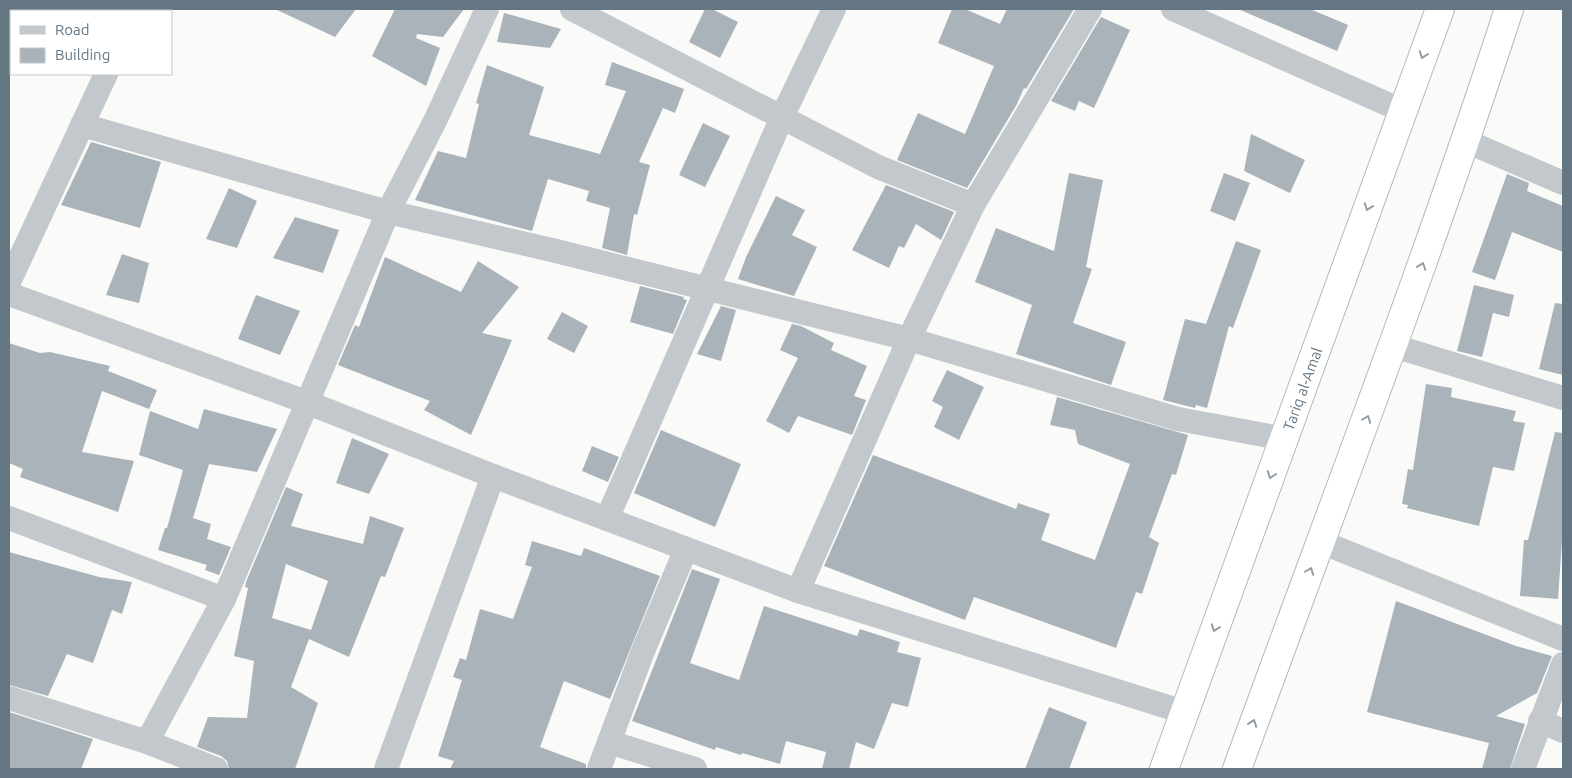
<svg xmlns="http://www.w3.org/2000/svg" width="1572" height="778" font-family="Ubuntu,sans-serif">
<rect width="100%" height="100%" fill="#fafaf8"/>
<g fill="#aab3b9" fill-rule="evenodd">
<path d="M275,9H356L335,37Z"/>
<path d="M395,9H464L443,37L417,34L416,38L440,48L426,86L372,56Z"/>
<path d="M705,9H712L738,22L720,58L689,42Z"/>
<path d="M952,9H965L1000,24L1007,9H1074L1026,89L1024,88L1017,104L967,188L897,160L918,113L965,134L994,66L938,43Z"/>
<path d="M1238,9H1310L1348,25L1337,51Z"/>
<path d="M504,13L561,29L550,48L497,42Z"/>
<path d="M1101,17L1130,30L1094,108L1079,101L1075,111L1051,101Z"/>
<path d="M612,62L684,89L675,113L663,108L639,162L650,165L637,215L634,214L627,255L602,248L610,208L586,201L589,191L548,179L532,231L415,200L438,151L466,158L479,104L476,103L487,65L544,87L529,135L600,154L626,91L605,85Z"/>
<path d="M703,123L730,136L705,187L679,175Z"/>
<path d="M1251,134L1305,160L1290,193L1244,171Z"/>
<path d="M91,142L161,162L140,228L61,205Z"/>
<path d="M1069,173L1103,180L1086,267L1092,269L1073,323L1126,342L1111,385L1016,354L1032,305L975,282L996,228L1054,251Z"/>
<path d="M1224,173L1250,183L1235,221L1210,211Z"/>
<path d="M1507,174L1529,183L1527,191L1563,206V252L1512,232L1495,280L1472,272Z"/>
<path d="M886,185L954,212L941,240L916,224L904,248L899,246L889,268L852,250Z"/>
<path d="M229,188L257,201L237,248L206,239Z"/>
<path d="M776,196L805,210L792,235L817,247L794,296L738,279L746,257Z"/>
<path d="M295,217L339,230L323,273L273,258Z"/>
<path d="M1236,241L1261,250L1233,328L1229,326L1207,408L1196,405L1195,408L1163,400L1185,319L1206,324Z"/>
<path d="M122,254L149,263L139,303L106,295Z"/>
<path d="M385,257L461,292L478,261L519,287L482,333L512,340L471,435L424,410L430,401L338,365L355,325L359,327Z"/>
<path d="M1474,285L1514,295L1509,317L1493,313L1482,357L1457,351Z"/>
<path d="M640,286L684,297L683,299L687,300L673,334L630,322Z"/>
<path d="M256,295L300,311L280,355L238,339Z"/>
<path d="M1555,303L1563,304V375L1539,369Z"/>
<path d="M721,306L736,310L721,361L697,354Z"/>
<path d="M562,312L588,326L574,353L547,339Z"/>
<path d="M792,324L801,326L834,343L831,350L867,366L854,396L866,400L852,435L798,416L789,433L766,421L798,358L780,350Z"/>
<path d="M9,343L40,353L50,352L110,366L108,371L157,390L149,409L102,391L82,452L134,461L118,512L20,477L23,469L9,463Z"/>
<path d="M947,370L984,387L959,440L934,427L943,407L932,401Z"/>
<path d="M1426,384L1452,388L1451,397L1516,411L1513,421L1525,423L1514,471L1493,467L1479,526L1407,508L1408,505L1402,504L1408,469L1413,470Z"/>
<path d="M1057,397L1188,435L1176,475L1172,474L1149,537L1159,543L1142,594L1136,592L1116,648L974,597L965,620L824,566L873,455L1016,509L1018,503L1050,514L1041,540L1095,560L1130,464L1078,444L1075,430L1050,425Z"/>
<path d="M204,409L277,429L257,472L209,464L193,518L211,524L207,539L231,547L219,575L205,570L207,565L158,550L165,528H167L183,470L139,455L150,411L198,429Z"/>
<path d="M661,430L741,464L715,527L634,493Z"/>
<path d="M1555,432L1563,433V526L1558,599L1520,596L1524,540H1528Z"/>
<path d="M352,438L389,454L369,494L336,483Z"/>
<path d="M592,446L619,457L608,482L582,471Z"/>
<path d="M286,487L303,494L291,526L363,544L370,516L404,528L385,577L381,576L349,657L309,639L291,687L318,703L295,769H229L227,761L221,756L197,747L208,717L247,718L254,661L234,656L248,588L245,587L246,582ZM286,564L328,581L311,630L272,618Z"/>
<path d="M532,541L581,556L584,548L660,576L610,699L564,681L540,747L586,764V769H450L454,761L438,756L462,680L453,677L460,658L466,660L480,609L513,619L532,567L525,565Z"/>
<path d="M9,552L99,577L132,582L122,614L112,610L93,663L67,654L48,696L9,685Z"/>
<path d="M692,569L720,579L690,663L739,680L764,606L857,636L860,629L900,642L897,652L921,658L908,707L892,703L874,749L856,742L849,769H822L826,752L786,741L780,764L742,753L741,755L716,747L715,750L632,721Z"/>
<path d="M1396,601L1516,646L1552,656L1537,693L1496,716L1525,724L1510,769H1482L1489,743L1367,712Z"/>
<path d="M1049,707L1087,722L1069,769H1025Z"/>
<path d="M9,712L93,739L81,769H9Z"/>
</g>
<g fill="none" stroke-linecap="round" stroke-linejoin="round">
<defs>
<g id="trunk">
<path d="M1164,769L1440,9"/>
<path d="M1237,769C1329,516 1426,265 1509,9"/>
</g>
</defs>
<use href="#trunk" stroke="#b4b9bd" stroke-width="30"/>
<g stroke="#c3c8cc" stroke-width="24">
<path d="M572,9L878,167L973,205"/>
<path d="M1173,9L1403,111"/>
<path d="M135,11L136,9"/>
<path d="M82,125L388,212L556,251L909,339L1178,419L1285,439"/>
<path d="M1466,141L1563,183"/>
<path d="M9,282L106,74"/>
<path d="M9,294L306,402L493,476L798,591L1184,712"/>
<path d="M1394,346L1563,398"/>
<path d="M9,518L224,599L388,212L435,121L487,9"/>
<path d="M607,519L782,117L834,9"/>
<path d="M1321,542L1563,639"/>
<path d="M798,591L909,339L973,205L1090,9"/>
<path d="M9,698L147,742L216,769"/>
<path d="M1540,721L1563,731"/>
<path d="M147,742L224,599"/>
<path d="M609,742L695,769"/>
<path d="M386,769L493,476"/>
<path d="M599,769L643,651L686,549"/>
<path d="M1523,769L1563,664"/>
</g>
<use href="#trunk" stroke="#fff" stroke-width="28"/>
</g>
<defs><path id="oneway-chevron" d="M-2-3.5L2.5 0L-2 3.5" fill="none" stroke-width="1.6" stroke-linecap="round" stroke-linejoin="round" transform="scale(1.25)"/></defs>
<g stroke="#939fa8">
<use href="#oneway-chevron" transform="translate(1423 55) rotate(110)"/>
<use href="#oneway-chevron" transform="translate(1368 207) rotate(110)"/>
<use href="#oneway-chevron" transform="translate(1422 266) rotate(-71)"/>
<use href="#oneway-chevron" transform="translate(1367 419) rotate(-69)"/>
<use href="#oneway-chevron" transform="translate(1271 475) rotate(110)"/>
<use href="#oneway-chevron" transform="translate(1310 571) rotate(-69)"/>
<use href="#oneway-chevron" transform="translate(1215 628) rotate(110)"/>
<use href="#oneway-chevron" transform="translate(1253 723) rotate(-70)"/>
</g>
<g text-anchor="middle" stroke-width="5" stroke-linejoin="round" paint-order="stroke">
<g font-size="15" fill="#657683" stroke="#fff">
<text transform="translate(1303 389) rotate(-70)" y="5">Tariq al-Amal</text>
</g>
</g>
<rect width="1572" height="778" fill="none" stroke="#657683" stroke-width="20"/>
<rect x="10" y="10" width="162" height="65" fill="#ffffff" stroke="#c1c8cd"/>
<rect x="20" y="26" width="25" height="8" fill="#c3c8cc" stroke="#c1c8cd"/>
<text x="55" y="35" font-size="15" fill="#657683">Road</text>
<rect x="20" y="48" width="25" height="15" fill="#aab3b9" stroke="#c1c8cd"/>
<text x="55" y="60" font-size="15" fill="#657683">Building</text>
</svg>
